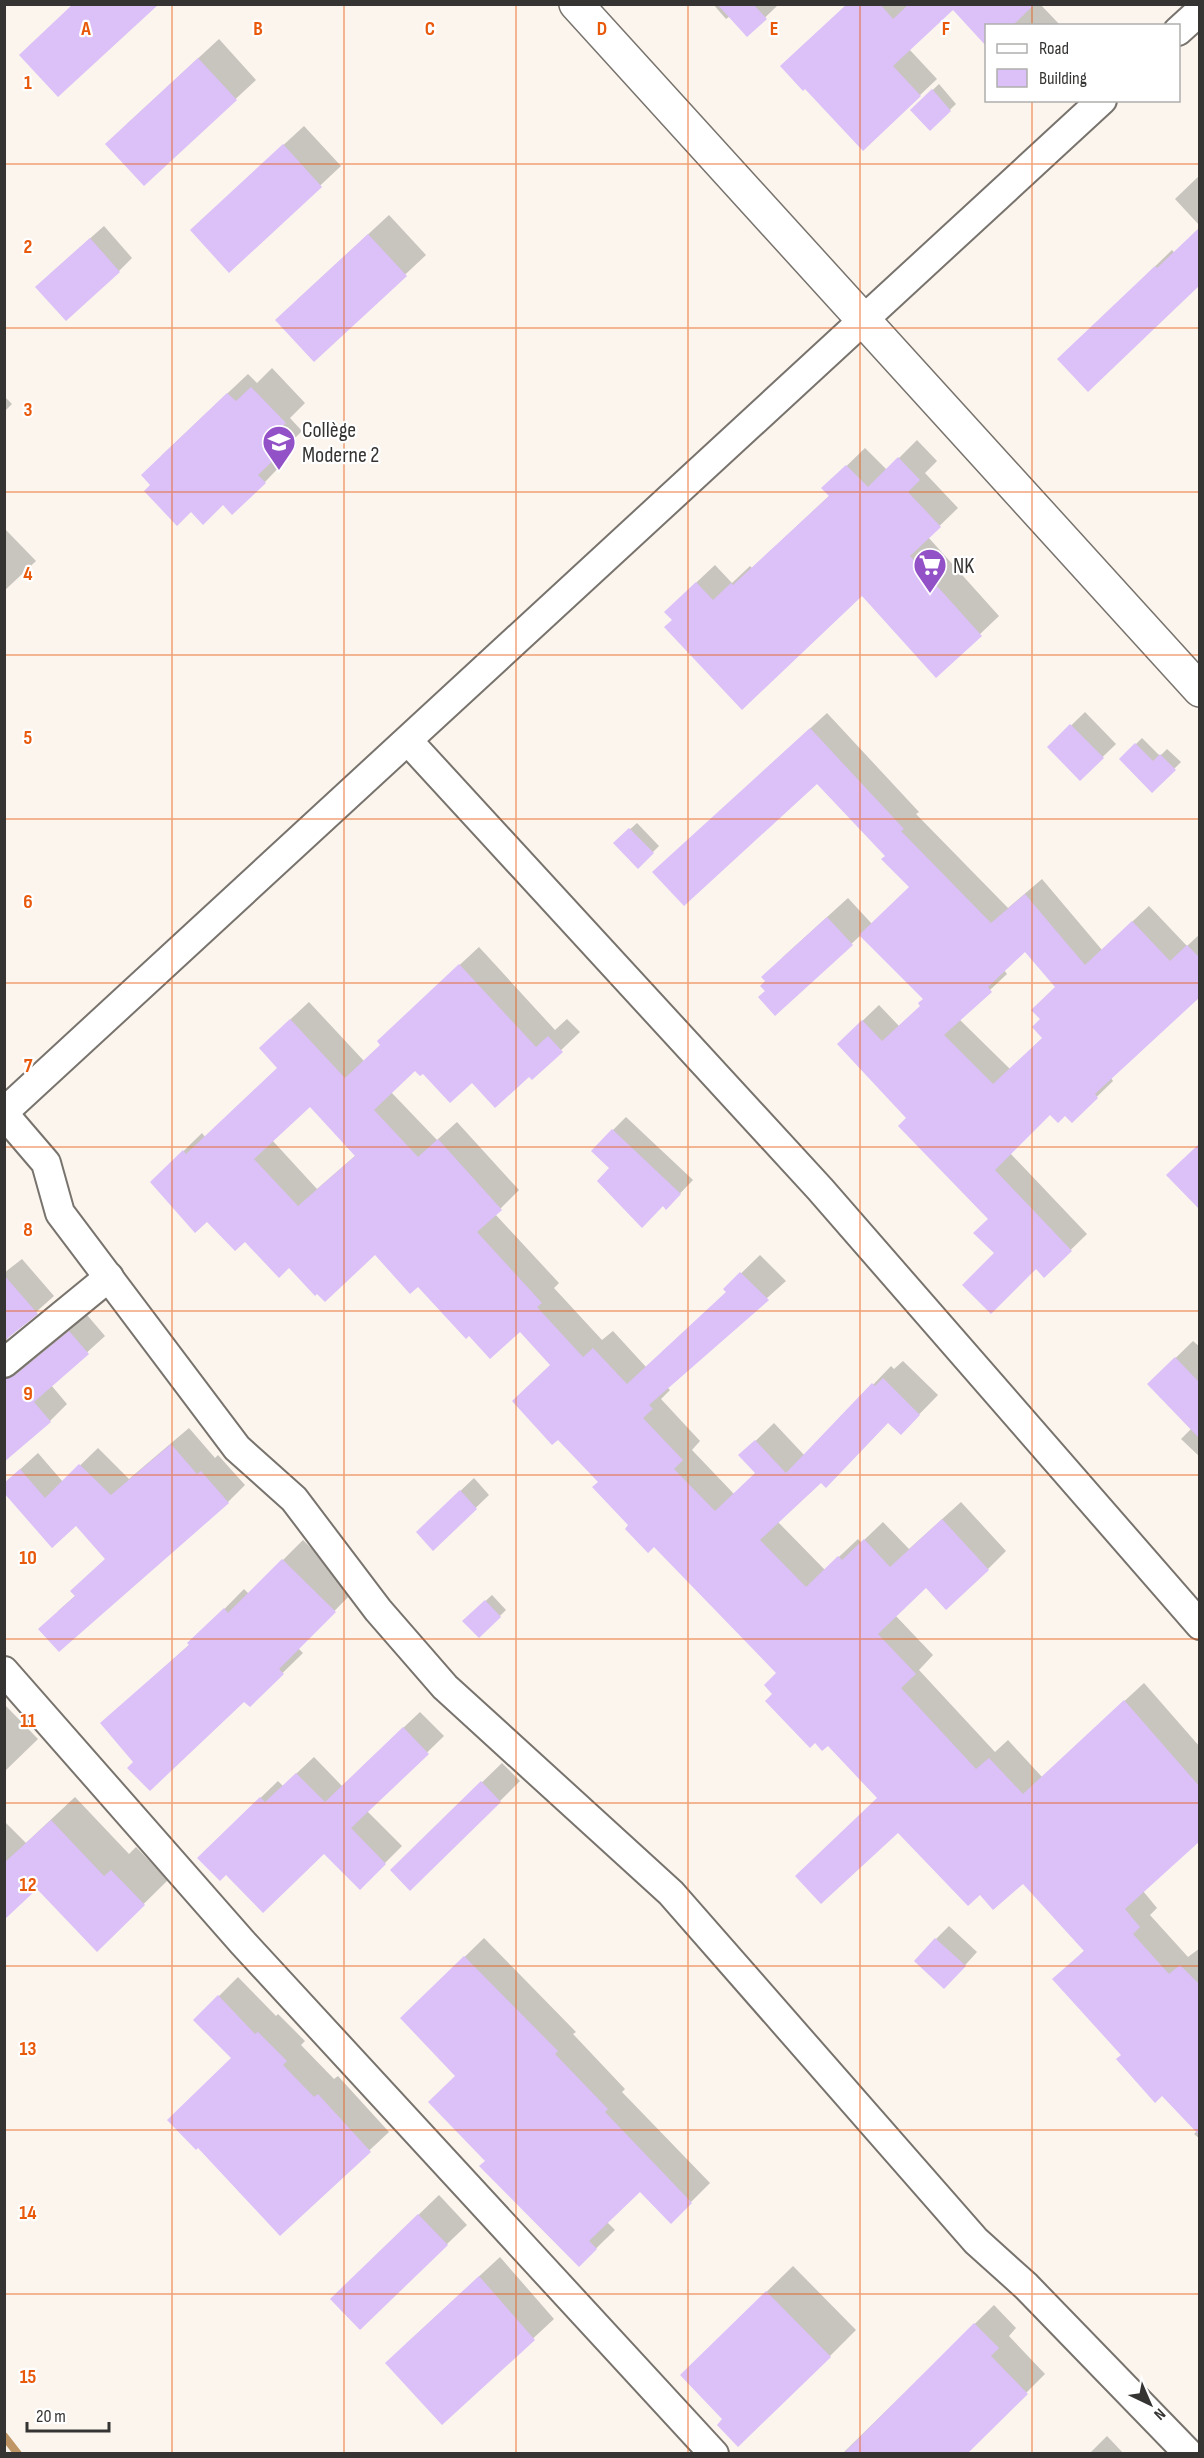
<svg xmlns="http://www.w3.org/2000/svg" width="1204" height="2458" font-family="'Sofia Sans Condensed',sans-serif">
<rect width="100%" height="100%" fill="#fbf5ee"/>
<g fill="#0003" fill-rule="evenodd">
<path d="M713,4H779L747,35L730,16L726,19Z"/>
<path d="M848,4H1040L1061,26H986L953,8L909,49L937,79L863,149Z"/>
<path d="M219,39L256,80L144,184L127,124Z"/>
<path d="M939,84L956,104L930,129L912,110Z"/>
<path d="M304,126L341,166L229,271L212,211Z"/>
<path d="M1200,175V226L1175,199Z"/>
<path d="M389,215L426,255L314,360L297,300Z"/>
<path d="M104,226L132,258L119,271L50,274Z"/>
<path d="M1172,250L1200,283L1076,343Z"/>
<path d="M272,368L305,403L290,418L302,431L278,455L284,462L265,482L232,513L223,503L191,510L152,485L162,455L248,374L257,383Z"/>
<path d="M4,396L12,404L4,412Z"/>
<path d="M917,440L937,461L925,473L958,508L928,537L999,616L936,676L862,594L674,620L684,594L715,565L732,583L750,566L752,568L830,495L824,488L865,448L887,470Z"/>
<path d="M4,528L36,561L4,591Z"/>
<path d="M1085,712L1116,744L1080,779L1049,747Z"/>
<path d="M827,713L919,812L916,814L1008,908L1042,879L1102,950L1149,906L1187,946L1200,934V994L1111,1078L1113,1081L1072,1121L1065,1113H1050L1010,1153L1087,1234L1044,1276L1036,1267L996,1253L990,1219L908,1118L855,1028L879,1005L899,1026L922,1005L925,999L861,935L775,1014L767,991L783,957L848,898L872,924L911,886L886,856L817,782L671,856ZM1026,950L1057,987L1042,1019L1044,1037L1010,1069L959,1019L1007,974L1004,970Z"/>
<path d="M1142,738L1160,756L1167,749L1181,762L1152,791L1121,759Z"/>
<path d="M637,823L659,846L638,867L615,843Z"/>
<path d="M479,947L555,1030L567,1019L580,1032L532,1078L529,1075L472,1081L415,1069L391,1092L437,1140L457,1122L519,1190L495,1214L559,1283L554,1288L602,1340L613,1331L646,1367L728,1291L725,1289L760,1255L786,1281L667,1387L670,1390L661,1399L700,1441L692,1450L734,1494L757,1472L741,1455L774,1423L805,1456L891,1366L894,1369L903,1361L938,1395L901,1433L888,1421L778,1522L825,1570L858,1539L861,1543L883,1522L909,1549L961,1502L1006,1551L988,1569L926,1586L895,1615L933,1655L919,1670L995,1752L1008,1740L1042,1777L1144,1683L1200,1747V1839L1143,1891L1157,1908L1150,1915L1188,1957L1200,1948V2139L1194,2134L1197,2131L1054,1979L1085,1950L1023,1882L980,1893L879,1798L828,1744L774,1694L778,1673L654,1545L630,1525L600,1482L551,1365L520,1330L418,1284L375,1253L289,1266L207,1220L152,1182L202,1133L205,1137L279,1067V1030L309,1002L364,1061L382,1044L397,1023ZM310,1105L356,1155L317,1189L272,1140Z"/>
<path d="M626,1117L693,1180L666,1208L611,1168L613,1130Z"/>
<path d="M22,1259L54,1296L8,1337L4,1346V1273Z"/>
<path d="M87,1315L105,1336L51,1385L67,1404L50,1421L4,1449V1348L16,1362L33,1360Z"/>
<path d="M1193,1341L1200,1347V1457L1181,1439L1191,1429L1149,1384Z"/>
<path d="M189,1428L215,1458L218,1455L245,1485L228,1502L57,1612L76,1595L106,1558L76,1524L4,1484L38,1453L63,1482L98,1448L129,1479Z"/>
<path d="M474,1478L489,1495L433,1549L431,1519Z"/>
<path d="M303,1540L354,1591L298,1648L303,1653L250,1705L244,1699L135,1762L102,1723L190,1644L244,1589L249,1594Z"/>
<path d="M492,1595L506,1610L479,1636L464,1621Z"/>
<path d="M4,1704L38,1739L4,1772Z"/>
<path d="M420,1712L444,1736L367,1811L402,1846L360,1888L324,1852L216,1841L278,1781L283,1786L314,1757L342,1786Z"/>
<path d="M502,1763L520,1781L500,1801L412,1850Z"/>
<path d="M75,1797L129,1854L136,1847L168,1880L97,1950L37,1887L4,1918V1821L26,1843Z"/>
<path d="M949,1926L977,1952L957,1974L936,1939Z"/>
<path d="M484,1938L576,2032L573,2034L625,2089L622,2092L710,2183L671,2222L640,2190L607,2222L615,2230L579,2265L487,2160L457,2076L402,2018Z"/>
<path d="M238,1977L276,2016L278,2014L305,2041L301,2045L334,2079L338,2076L389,2132L280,2234L233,2058L195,2020Z"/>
<path d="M439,2195L467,2225L447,2244L352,2279Z"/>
<path d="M500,2257L554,2319L442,2423L406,2344Z"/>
<path d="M793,2266L856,2330L830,2356L724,2419L708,2349Z"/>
<path d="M994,2305L1016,2328L1009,2336L1045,2374L965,2454H842Z"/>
<path d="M1107,2436L1124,2454H1089Z"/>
</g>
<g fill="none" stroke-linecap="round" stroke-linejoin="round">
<path stroke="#c09565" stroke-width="8" d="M4,2436L18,2454"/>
</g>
<g fill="#dcc0f8" fill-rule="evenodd">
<path d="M73,4H159L58,97L19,55Z"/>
<path d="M717,4H753L767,19L747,37Z"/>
<path d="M847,4H880L893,19L909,4H1035L1012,26H987V47L953,10L893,66L921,96L863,151L805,89L803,91L780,66Z"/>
<path d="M198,58L237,100L144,186L105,144Z"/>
<path d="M932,89L951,111L930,131L910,110Z"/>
<path d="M283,144L322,187L229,273L190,230Z"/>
<path d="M1200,227V285L1088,392L1057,359L1155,266L1157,268Z"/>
<path d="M368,234L407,276L314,362L275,320Z"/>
<path d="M90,238L120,272L66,321L35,287Z"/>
<path d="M251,387L286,423L271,438L283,451L258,475L266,483L232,515L223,505L203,525L191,512L177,526L144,491L150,485L141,475L227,393L236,401Z"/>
<path d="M898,457L920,480L908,492L941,527L910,556L982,636L936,678L862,596L742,710L664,627L672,620L664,612L696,582L713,600L731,583L733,585L829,496L821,488L846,465L868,487Z"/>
<path d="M1070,724L1104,758L1080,781L1047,747Z"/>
<path d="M810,728L904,829L901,831L991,923L1025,894L1085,965L1132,921L1170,961L1187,945L1200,958V997L1095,1094L1098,1098L1072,1123L1065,1116L1058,1123L1050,1115L995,1170L1072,1251L1044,1278L1036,1269L991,1314L962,1285L994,1253L973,1233L988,1219L898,1126L906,1118L837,1044L862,1020L882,1041L920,1006L918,1003L923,999L859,935L909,887L881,859L885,856L817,784L684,906L652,872ZM1025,952L1055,987L1031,1010L1040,1019L1032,1027L1042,1038L993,1084L944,1035L992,992L988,987Z"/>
<path d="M1135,743L1153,761L1160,754L1176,770L1152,793L1119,759Z"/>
<path d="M629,828L654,853L638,869L613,843Z"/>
<path d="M827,917L853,945L775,1016L758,997L765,991L760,986L765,981L761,977Z"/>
<path d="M459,964L536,1047L548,1036L563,1052L532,1080L529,1077L495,1108L472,1083L450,1103L423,1074L420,1076L415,1071L374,1110L418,1157L438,1139L502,1210L477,1232L542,1303L537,1307L583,1357L593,1348L627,1384L726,1292L723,1289L740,1272L769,1300L649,1405L653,1409L643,1418L683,1460L674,1469L715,1511L755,1473L738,1455L755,1440L786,1473L872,1383L875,1386L883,1378L920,1415L901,1435L888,1423L826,1488L821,1483L760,1540L806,1587L838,1556L842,1560L864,1539L890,1567L942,1519L989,1570L946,1610L926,1588L878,1634L916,1674L901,1688L976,1769L989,1758L1023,1794L1124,1700L1200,1787V1841L1125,1909L1140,1927L1133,1934L1169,1974L1180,1965L1200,1985V2136L1162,2096L1155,2103L1116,2059L1121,2055L1052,1979L1084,1951L1023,1884L993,1910L980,1895L968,1906L898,1833L821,1904L795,1876L877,1798L828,1746L822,1751L815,1743L810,1748L765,1701L772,1694L764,1685L776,1673L654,1547L648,1553L625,1529L628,1525L592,1487L598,1482L558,1440L552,1445L512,1401L550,1365L520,1332L490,1359L469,1336L466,1339L418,1287L410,1294L375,1255L325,1302L317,1294L315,1296L289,1268L279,1278L245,1242L235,1251L207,1222L195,1233L150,1182L183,1150L186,1154L277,1068L259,1048L290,1019L345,1078L380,1045L377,1041ZM310,1107L355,1156L298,1206L254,1159Z"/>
<path d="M612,1129L681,1194L666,1210L663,1206L642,1228L597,1181L609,1168L591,1151Z"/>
<path d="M1200,1143V1210L1166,1175Z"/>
<path d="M4,1275L38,1314L4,1341Z"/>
<path d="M69,1331L89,1354L34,1402L51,1422L4,1462V1379L14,1376Z"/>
<path d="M1175,1357L1200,1383V1439L1147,1384Z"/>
<path d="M171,1444L197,1474L201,1471L229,1503L59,1652L38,1629L75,1596L70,1591L105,1559L76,1526L52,1548L4,1493V1483L20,1469L45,1498L79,1464L111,1495Z"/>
<path d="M460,1490L477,1509L433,1551L416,1532Z"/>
<path d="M282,1559L336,1612L279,1669L284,1674L250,1707L244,1702L150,1791L127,1768L133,1762L100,1723L189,1645L187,1643L224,1608L228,1613Z"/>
<path d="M485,1600L501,1617L479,1638L462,1621Z"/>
<path d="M403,1727L429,1754L351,1828L386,1864L360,1890L324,1854L263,1913L226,1875L220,1881L197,1858L260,1797L265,1802L296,1773L325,1802Z"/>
<path d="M481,1781L501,1802L410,1891L390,1870Z"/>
<path d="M51,1820L104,1876L111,1870L145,1905L97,1952L37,1889L4,1920V1863Z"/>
<path d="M935,1938L966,1966L944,1989L914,1961Z"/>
<path d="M464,1956L558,2051L555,2054L608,2109L605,2112L692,2203L671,2224L640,2192L589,2241L597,2249L579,2267L479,2166L485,2161L428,2102L455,2076L400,2018Z"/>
<path d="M218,1995L255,2034L258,2032L287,2061L283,2065L314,2097L318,2094L371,2152L280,2236L198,2148L196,2150L167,2120L231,2058L193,2020Z"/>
<path d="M418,2214L448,2245L360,2330L330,2299Z"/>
<path d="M479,2276L535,2340L442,2425L385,2363Z"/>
<path d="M766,2291L831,2357L738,2447L717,2425L722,2419L680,2375Z"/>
<path d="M974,2323L999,2348L991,2356L1028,2394L967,2454H843Z"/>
</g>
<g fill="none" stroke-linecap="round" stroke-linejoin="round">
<defs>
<g id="minor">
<path d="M1178,31L1200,11"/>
<path d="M409,742L820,1189L1200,1625"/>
<path d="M4,1112L1102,100"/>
<path d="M4,1114L46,1163L60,1213L237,1448L294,1499L378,1610L445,1687L671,1893L976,2241L1026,2286L1189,2454"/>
<path d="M4,1363L109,1277"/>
<path d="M4,1671L243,1943L714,2454"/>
</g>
<path id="tertiary" d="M576,4L1200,690"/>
</defs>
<use href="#minor" stroke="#78736d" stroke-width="32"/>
<use href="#tertiary" stroke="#78736d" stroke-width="36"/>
<use href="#minor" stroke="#fff" stroke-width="28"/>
<use href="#tertiary" stroke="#fff" stroke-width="33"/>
</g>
<path fill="none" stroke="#e8590c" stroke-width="1.5" stroke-opacity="0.55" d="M172,4V2454M344,4V2454M516,4V2454M688,4V2454M860,4V2454M1032,4V26M1032,100V2454M4,164H1200M4,328H1200M4,492H1200M4,655H1200M4,819H1200M4,983H1200M4,1147H1200M4,1311H1200M4,1475H1200M4,1639H1200M4,1803H1200M4,1966H1200M4,2130H1200M4,2294H1200"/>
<defs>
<symbol id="school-pin" viewBox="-11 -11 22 30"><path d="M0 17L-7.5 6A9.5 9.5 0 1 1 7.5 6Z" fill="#9251c6" stroke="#fff"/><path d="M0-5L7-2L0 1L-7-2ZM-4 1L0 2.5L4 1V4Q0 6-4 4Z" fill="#fff"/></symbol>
<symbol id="supermarket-pin" viewBox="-11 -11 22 30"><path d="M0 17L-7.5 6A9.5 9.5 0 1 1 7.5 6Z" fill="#9251c6" stroke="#fff"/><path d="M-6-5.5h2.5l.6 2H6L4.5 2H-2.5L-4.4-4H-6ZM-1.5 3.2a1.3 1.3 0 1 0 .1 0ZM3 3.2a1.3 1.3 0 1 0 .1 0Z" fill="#fff"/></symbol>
</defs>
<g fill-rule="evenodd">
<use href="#school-pin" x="260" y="423" width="38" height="52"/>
<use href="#supermarket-pin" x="911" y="546" width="38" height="52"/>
</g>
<g text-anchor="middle" stroke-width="4.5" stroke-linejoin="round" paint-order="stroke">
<g font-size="22" fill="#363432" stroke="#fff" text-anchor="start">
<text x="302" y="437">Collège<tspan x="302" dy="25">Moderne 2</tspan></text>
<text x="953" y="573">NK</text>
</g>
</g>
<g font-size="20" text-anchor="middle" font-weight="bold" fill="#e8590c" stroke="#fff" stroke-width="4.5" stroke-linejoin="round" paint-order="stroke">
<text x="86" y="35">A</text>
<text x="258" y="35">B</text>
<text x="430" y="35">C</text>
<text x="602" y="35">D</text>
<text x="774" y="35">E</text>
<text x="946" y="35">F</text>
<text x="28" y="89">1</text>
<text x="28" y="253">2</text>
<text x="28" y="416">3</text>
<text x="28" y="580">4</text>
<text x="28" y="744">5</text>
<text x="28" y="908">6</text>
<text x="28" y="1072">7</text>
<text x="28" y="1236">8</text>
<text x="28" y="1400">9</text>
<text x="28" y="1564">10</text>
<text x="28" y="1727">11</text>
<text x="28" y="1891">12</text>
<text x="28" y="2055">13</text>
<text x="28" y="2219">14</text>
<text x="28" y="2383">15</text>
</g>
<rect width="1204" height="2458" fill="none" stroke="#363432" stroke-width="12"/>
<rect x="985" y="24" width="195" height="78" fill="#ffffff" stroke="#afaead" stroke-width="1.5"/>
<rect x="997" y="44" width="30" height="9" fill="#ffffff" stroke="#afaead" stroke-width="1.5"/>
<text x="1039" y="54" font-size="18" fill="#363432">Road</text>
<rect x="997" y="69" width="30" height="18" fill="#dcc0f8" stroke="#afaead" stroke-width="1.5"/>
<text x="1039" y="84" font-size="18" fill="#363432">Building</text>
<g transform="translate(1150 2404) rotate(136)" stroke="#ffffff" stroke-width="4.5" paint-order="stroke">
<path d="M0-4.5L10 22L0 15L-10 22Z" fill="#363432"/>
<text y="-9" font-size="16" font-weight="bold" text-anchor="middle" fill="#363432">N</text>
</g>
<path d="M27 2422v9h82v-9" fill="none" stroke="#363432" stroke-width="3"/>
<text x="36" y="2422" font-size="18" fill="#363432" stroke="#ffffff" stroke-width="4.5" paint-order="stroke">20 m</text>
</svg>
